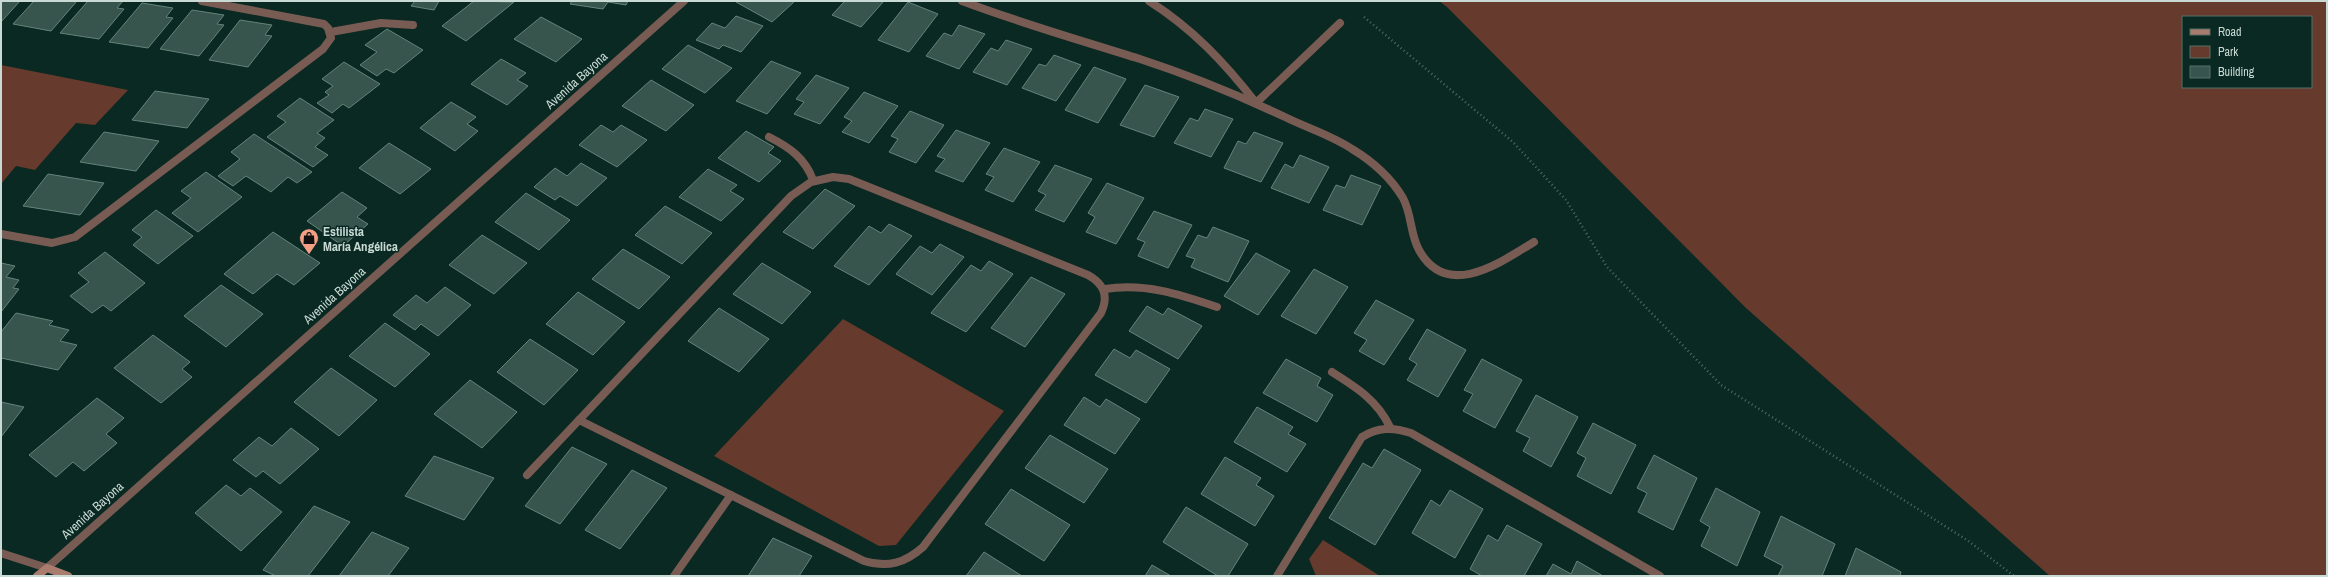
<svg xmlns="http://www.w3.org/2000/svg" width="2328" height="577" font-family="'Archivo Narrow',sans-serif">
<rect width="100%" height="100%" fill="#0a2922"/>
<g fill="#663a2c" fill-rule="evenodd">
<path d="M1439,1H2327V576H2050L1746,308L1447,7ZM2183,17H2311V87H2183Z"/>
<path d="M1,65L128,90L95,125L76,123L35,170L16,166L1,184Z"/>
<path d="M843,319L1004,411L896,545L879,546L714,456Z"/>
<path d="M1323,540L1380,576H1316L1309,559Z"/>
</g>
<g fill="#37554d" stroke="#64847b">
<path d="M1,1H20L1,22Z"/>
<path d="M34,1H77L51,31L13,24Z"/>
<path d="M88,1H123L117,8L124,9L99,39L60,33Z"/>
<path d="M415,1H439L434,10L411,6Z"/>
<path d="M474,1L514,2L466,41L442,26Z"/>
<path d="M572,1H628L626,5L608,2L603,9L570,4Z"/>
<path d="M737,1H795L772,22L736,2Z"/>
<path d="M845,1H884L861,27L832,15Z"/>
<path d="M908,2L938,14L909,52L878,40Z"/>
<path d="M142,3L173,8L166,17L173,18L148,48L109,42Z"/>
<path d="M192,10L224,15L217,24L224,25L199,56L160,49Z"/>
<path d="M736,16L763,26L741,52L723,45L719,49L696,40L712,23L725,28Z"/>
<path d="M541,17L582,39L556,62L514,39Z"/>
<path d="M240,20L272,25L265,35L272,36L248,67L209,60Z"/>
<path d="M959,25L985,34L959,69L926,56L944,33L952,36Z"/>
<path d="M387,29L423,50L394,73L386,69L377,76L360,65L377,52L365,45Z"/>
<path d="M1006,40L1032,49L1007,85L973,72L991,48L998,51Z"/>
<path d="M688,45L732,68L705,93L662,69Z"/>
<path d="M1054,55L1081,65L1056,101L1022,88L1039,64L1046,66Z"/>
<path d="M501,59L526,73L517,80L528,86L507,105L471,84Z"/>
<path d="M771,61L801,73L767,114L736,101Z"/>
<path d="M344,62L380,84L349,108L343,104L332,113L317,103L329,95L325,92L333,86L322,79Z"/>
<path d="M1094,67L1126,79L1098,123L1065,110Z"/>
<path d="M816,75L849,88L820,124L794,114L804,102L796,99Z"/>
<path d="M651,80L694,105L666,131L622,106Z"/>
<path d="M1145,85L1179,97L1154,137L1120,125Z"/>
<path d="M155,91L209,99L187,128L132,120Z"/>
<path d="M864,92L898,106L869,143L842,132L852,121L844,117Z"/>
<path d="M300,98L334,120L317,133L325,138L315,147L328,155L313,167L267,137L286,122L277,116Z"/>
<path d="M451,102L476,117L467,124L478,131L455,151L420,128Z"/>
<path d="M1205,109L1233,119L1211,157L1174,143L1190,118L1198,121Z"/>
<path d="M910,111L944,125L916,163L889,152L898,139L891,136Z"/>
<path d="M601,125L613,132L621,125L647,140L617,167L579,145Z"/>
<path d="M956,130L990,143L963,182L935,171L945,159L937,156Z"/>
<path d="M746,131L774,147L768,153L781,161L759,182L718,158Z"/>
<path d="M104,132L159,141L136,171L80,162Z"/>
<path d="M1254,132L1283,143L1261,182L1224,168L1238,141L1246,144Z"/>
<path d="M254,134L312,172L297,183L288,177L271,192L246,176L233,186L218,176L240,159L231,152Z"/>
<path d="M389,143L431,169L400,194L359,168Z"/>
<path d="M1004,148L1040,162L1013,202L985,190L994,177L986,174Z"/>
<path d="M1300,155L1329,167L1309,203L1271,188L1285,164L1293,168Z"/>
<path d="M581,163L607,178L577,206L560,196L555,200L534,187L555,168L567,176Z"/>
<path d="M1055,165L1092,179L1064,222L1035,210L1046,195L1038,191Z"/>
<path d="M708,169L737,185L730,191L744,199L721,221L679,197Z"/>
<path d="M206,172L242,197L198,232L172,213L191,198L181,191Z"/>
<path d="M48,174L104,183L80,215L23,206Z"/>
<path d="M1351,175L1381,186L1362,225L1323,210L1336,185L1345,188Z"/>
<path d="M1107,183L1144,198L1116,244L1086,232L1095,217L1088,213Z"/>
<path d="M825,189L855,206L813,249L783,232Z"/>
<path d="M342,192L367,208L357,217L368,224L343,246L307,221Z"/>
<path d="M526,193L570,220L539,250L495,222Z"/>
<path d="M665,206L712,233L682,264L635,235Z"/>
<path d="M156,210L193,236L158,264L133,245L142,237L132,230Z"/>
<path d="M1154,211L1192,225L1168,268L1138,256L1145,242L1137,239Z"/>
<path d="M889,224L912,236L869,285L834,266L869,226L881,233Z"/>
<path d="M1213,227L1249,241L1228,282L1191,267L1195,259L1186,256L1198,235L1207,238Z"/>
<path d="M273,232L320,263L294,285L277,274L253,294L224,274Z"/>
<path d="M482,235L527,263L494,294L449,265Z"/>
<path d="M940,244L964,257L932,295L896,274L920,246L932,253Z"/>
<path d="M623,249L670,277L639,309L592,279Z"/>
<path d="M105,252L145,283L111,311L103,305L92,313L70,296L89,282L78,273Z"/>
<path d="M1256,253L1290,271L1258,315L1224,296Z"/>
<path d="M989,261L1013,274L966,332L931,313L971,265L981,271Z"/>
<path d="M1,263L15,266L6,277L19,280L13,288L19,289L1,312Z"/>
<path d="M762,263L811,292L782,324L733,294Z"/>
<path d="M1314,269L1348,287L1316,334L1281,316Z"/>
<path d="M1031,277L1065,294L1025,347L991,328Z"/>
<path d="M221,285L263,314L226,347L184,316Z"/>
<path d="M445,287L471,305L438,336L421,324L415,330L393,315L416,295L427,303Z"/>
<path d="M578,292L625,322L593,355L546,324Z"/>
<path d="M1376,300L1414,320L1384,365L1359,351L1367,340L1354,333Z"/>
<path d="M1147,306L1163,315L1168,308L1202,326L1178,359L1129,331Z"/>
<path d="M719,308L769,339L739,372L688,341Z"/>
<path d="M16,313L53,321L49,325L69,330L60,341L77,345L58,370L1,358V332Z"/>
<path d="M385,323L430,354L395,387L349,356Z"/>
<path d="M1427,329L1466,350L1438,397L1407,380L1417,364L1409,359Z"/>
<path d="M153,335L190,362L182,369L192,377L161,403L114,368Z"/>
<path d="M530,339L578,370L544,405L497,372Z"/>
<path d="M1114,349L1130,358L1136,350L1170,369L1146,403L1095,375Z"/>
<path d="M1286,359L1321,378L1317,386L1333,395L1317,422L1263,393Z"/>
<path d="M1482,359L1522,380L1495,428L1463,411L1473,394L1464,390Z"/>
<path d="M331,368L377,400L339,436L294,402Z"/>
<path d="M470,380L517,412L482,448L434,414Z"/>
<path d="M1536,395L1578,417L1551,467L1523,451L1530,438L1516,431Z"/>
<path d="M1084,397L1100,407L1106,399L1140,419L1115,454L1064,425Z"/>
<path d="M97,398L124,418L106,434L117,443L84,471L73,462L56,477L29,455Z"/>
<path d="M1,402L24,407L1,437Z"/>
<path d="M1257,407L1293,427L1288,434L1306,444L1287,472L1234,442Z"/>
<path d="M1593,423L1636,445L1611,494L1577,476L1586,458L1577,453Z"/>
<path d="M291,428L319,449L280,484L263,471L256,477L233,460L259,437L272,446Z"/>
<path d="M1050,435L1108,469L1084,503L1025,468Z"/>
<path d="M572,447L607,464L560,524L525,506Z"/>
<path d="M1384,449L1421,470L1375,545L1329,518L1363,463L1372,468Z"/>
<path d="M1654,455L1697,478L1673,530L1638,512L1647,493L1637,488Z"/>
<path d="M434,456L494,478L464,520L405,496Z"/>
<path d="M1225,457L1261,478L1256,485L1274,496L1255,526L1201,494Z"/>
<path d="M632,470L667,488L620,549L585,530Z"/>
<path d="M226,485L241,496L250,488L282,512L241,551L195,513Z"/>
<path d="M1716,488L1760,512L1737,566L1701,546L1710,527L1700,521Z"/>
<path d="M1011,489L1070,525L1044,561L985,524Z"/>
<path d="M1450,490L1483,509L1455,558L1412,533L1431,500L1440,506Z"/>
<path d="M314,506L350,522L308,576H276L263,570Z"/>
<path d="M1186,507L1248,544L1228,576H1218L1163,542Z"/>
<path d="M1781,516L1835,544L1822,576H1778L1783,566L1764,556Z"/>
<path d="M1507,525L1542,544L1524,576H1482L1470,569L1488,535L1498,541Z"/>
<path d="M372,532L409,548L388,576H339Z"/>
<path d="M773,538L812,556L799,576H748Z"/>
<path d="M1856,548L1901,572L1900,576H1845Z"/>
<path d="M984,552L1022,576H966Z"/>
<path d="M1577,561L1603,576H1546L1553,564L1571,574Z"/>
<path d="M1152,565L1171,576H1145Z"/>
</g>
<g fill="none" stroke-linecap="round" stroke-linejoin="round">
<path stroke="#516b64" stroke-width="2.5" stroke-dasharray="1 3" stroke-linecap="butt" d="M1364,17L1513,142L1566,200L1607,267L1721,385L1967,540L2014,576"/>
<g stroke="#785c54" stroke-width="8">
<path d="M962,1C1020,23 1080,40 1140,59C1189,75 1238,95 1285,117C1307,128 1331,135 1352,149C1372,161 1391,178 1403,198C1412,215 1410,234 1419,250C1447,301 1501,262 1534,242"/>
<path d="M1149,1C1192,28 1225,63 1256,103"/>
<path d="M331,32L381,23L413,25"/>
<path d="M1256,103L1340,23"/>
<path d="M769,137C789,147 805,158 813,180"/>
<path d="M833,177L849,179L1088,275C1104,284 1109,296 1101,313L923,547C905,563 888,568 864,561L579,420L791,196L811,182Z"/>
<path d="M1,234L52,243L75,237L323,49L331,38L328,28L324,24L202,1"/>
<path d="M1105,289C1145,283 1179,294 1217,307"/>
<path d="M1332,372C1356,387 1377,400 1390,427"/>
<path d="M527,475L579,420"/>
<path d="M1,553L47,568L684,1"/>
<path d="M674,576L731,495"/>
<path d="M1277,576L1362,437C1378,427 1393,427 1411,433L1660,576"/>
</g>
<path stroke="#a97c6e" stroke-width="8" d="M37,576L47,568L68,576"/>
</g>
<defs>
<symbol id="shop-pin" viewBox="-11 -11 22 30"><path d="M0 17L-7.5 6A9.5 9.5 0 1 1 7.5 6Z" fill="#f39f85" stroke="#0a2922"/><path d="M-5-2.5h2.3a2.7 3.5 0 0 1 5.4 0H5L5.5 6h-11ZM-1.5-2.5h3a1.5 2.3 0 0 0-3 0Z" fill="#111"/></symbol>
</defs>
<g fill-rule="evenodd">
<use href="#shop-pin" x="298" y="227" width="22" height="30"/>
</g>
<g text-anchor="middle" stroke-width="3" stroke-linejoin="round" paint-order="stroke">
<g font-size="13" fill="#c9dad4" stroke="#0a2922">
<text transform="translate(576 80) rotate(-42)" y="5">Avenida Bayona</text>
<text transform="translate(334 295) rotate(-42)" y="5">Avenida Bayona</text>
<text transform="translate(92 510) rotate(-42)" y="5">Avenida Bayona</text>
</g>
<g font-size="13" font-weight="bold" fill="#c9dad4" stroke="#0a2922" text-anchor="start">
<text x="323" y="236">Estilista<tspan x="323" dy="15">María Angélica</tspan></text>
</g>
</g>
<rect width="2328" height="577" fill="none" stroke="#c9dad4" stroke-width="4"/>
<rect x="2182" y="16" width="130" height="72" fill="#0a2922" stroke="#567069"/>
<rect x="2190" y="29" width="20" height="6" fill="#a97c6e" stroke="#567069"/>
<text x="2218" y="36" font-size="12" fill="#c9dad4">Road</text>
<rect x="2190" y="46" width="20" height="12" fill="#663a2c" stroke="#567069"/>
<text x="2218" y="56" font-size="12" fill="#c9dad4">Park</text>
<rect x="2190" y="66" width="20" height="12" fill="#37554d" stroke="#567069"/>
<text x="2218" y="76" font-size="12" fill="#c9dad4">Building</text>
</svg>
